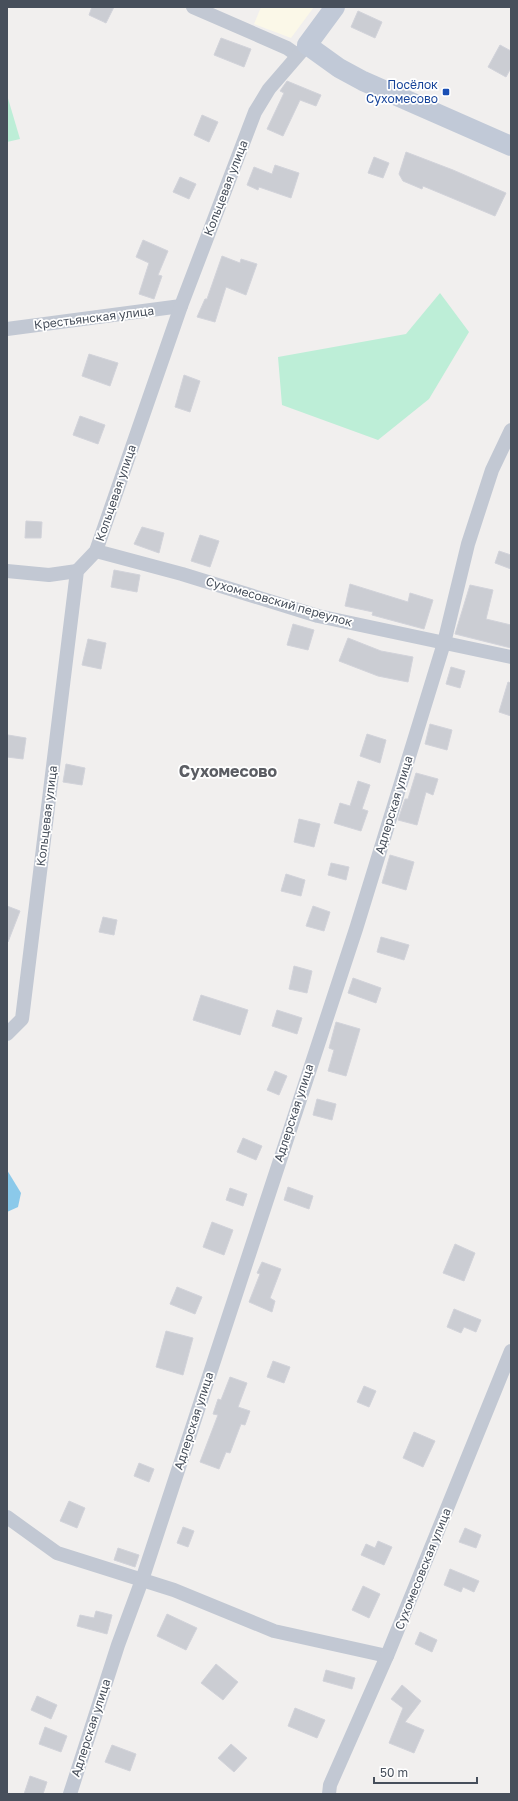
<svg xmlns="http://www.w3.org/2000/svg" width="518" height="1801" font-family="'Golos Text',sans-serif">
<rect width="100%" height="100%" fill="#f1efee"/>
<path fill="#fbf8e8" d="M261,7H314L291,38L254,24Z"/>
<g fill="#bdeed7">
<path d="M7,95L20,139L7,142Z"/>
<path d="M440,293L469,332L429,399L378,440L282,405L278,357L406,334Z"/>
</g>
<path fill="#8bc9ea" d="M7,1170L21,1193L18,1207L7,1212Z"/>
<g fill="#cbcdd3" stroke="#d2d3da">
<path d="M92,7H114L106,23L89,15Z"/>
<path d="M358,11L382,22L375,38L351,27Z"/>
<path d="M221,38L251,49L244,67L214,55Z"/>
<path d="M500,45L511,51V68L506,77L488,67Z"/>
<path d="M287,81L321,95L316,106L300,100L283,136L267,129L284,93L280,91Z"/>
<path d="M202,115L218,122L209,142L194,135Z"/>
<path d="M406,152L453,170L506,193L495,216L423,186L422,189L403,181L399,174Z"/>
<path d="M374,157L389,163L383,178L368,173Z"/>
<path d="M275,165L299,173L291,198L259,187L258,190L247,185L254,167L272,174Z"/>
<path d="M180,177L196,184L189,199L173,192Z"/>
<path d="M143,240L168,251L158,275L162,276L154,299L139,294L149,263L136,257Z"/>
<path d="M222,256L240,263L241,259L257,264L246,295L226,287L215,322L197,317L205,299H207Z"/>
<path d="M89,354L118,363L110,386L82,376Z"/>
<path d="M184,375L200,381L190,412L175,407Z"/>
<path d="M80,416L105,425L98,444L73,435Z"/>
<path d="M26,521L42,522L41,538H25Z"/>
<path d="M142,527L164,533L159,553L134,544Z"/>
<path d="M200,535L219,541L210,567L191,561Z"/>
<path d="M499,551L511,555V569L495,563Z"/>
<path d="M114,570L140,575L137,592L111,587Z"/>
<path d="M350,584L408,602L410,593L433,600L424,629L372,615L373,612L345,606Z"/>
<path d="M470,585L493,590L486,619L511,625V648L455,634Z"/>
<path d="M293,624L314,630L308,650L287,645Z"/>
<path d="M348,638L381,651L413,657L408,682L378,676L339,661Z"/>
<path d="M88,639L106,643L101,669L82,665Z"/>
<path d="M451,667L465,671L460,688L446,684Z"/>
<path d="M508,682L511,683V716L499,712Z"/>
<path d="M430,724L452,730L447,750L425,744Z"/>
<path d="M367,734L386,740L380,763L360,756Z"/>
<path d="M8,735L26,738L23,759L7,757Z"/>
<path d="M66,764L85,768L82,785L63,782Z"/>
<path d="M416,773L438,779L433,795L426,792L417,825L398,820L405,799H408Z"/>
<path d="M358,781L370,785L362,809L368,811L361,831L334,823L340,803L350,806Z"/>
<path d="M299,819L320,824L314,847L294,842Z"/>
<path d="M390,855L414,862L406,890L382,883Z"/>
<path d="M331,863L349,867L346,880L328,875Z"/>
<path d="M286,874L305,880L301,896L281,891Z"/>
<path d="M7,906L20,911L8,942H7Z"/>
<path d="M313,906L330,912L324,931L306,926Z"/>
<path d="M103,917L117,920L114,935L99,932Z"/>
<path d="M381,937L409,945L404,960L377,952Z"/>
<path d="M294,966L312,971L307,993L289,989Z"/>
<path d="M353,978L381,988L376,1003L348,993Z"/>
<path d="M201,995L248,1010L240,1035L193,1020Z"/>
<path d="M277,1010L302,1018L297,1034L272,1026Z"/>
<path d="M336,1022L360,1029L346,1076L328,1071L334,1050L329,1048Z"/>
<path d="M275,1071L287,1076L279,1095L267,1090Z"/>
<path d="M317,1099L336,1104L332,1120L313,1115Z"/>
<path d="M243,1138L262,1146L256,1160L237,1152Z"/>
<path d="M288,1187L313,1196L309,1209L284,1200Z"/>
<path d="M230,1188L247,1194L243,1206L226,1200Z"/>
<path d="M212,1222L233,1230L224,1255L203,1247Z"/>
<path d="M455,1244L475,1253L464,1281L443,1273Z"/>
<path d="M262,1262L281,1269L270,1298L275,1301L272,1312L249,1302L260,1274L257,1273Z"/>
<path d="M177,1287L202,1297L195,1314L170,1304Z"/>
<path d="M454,1309L481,1320L476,1332L464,1327L461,1333L447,1327Z"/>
<path d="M166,1331L193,1338L183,1375L156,1367Z"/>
<path d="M273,1361L290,1367L284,1383L267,1377Z"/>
<path d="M230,1377L247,1383L238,1407L250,1411L245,1425L241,1424L230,1453L226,1452L219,1469L200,1462L218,1415L213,1414L218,1399L221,1400Z"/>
<path d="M364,1386L376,1391L369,1407L357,1402Z"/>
<path d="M414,1432L435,1441L423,1467L403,1458Z"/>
<path d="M139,1463L154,1469L149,1482L134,1476Z"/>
<path d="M69,1501L85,1508L77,1528L60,1521Z"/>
<path d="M183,1527L194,1531L188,1547L177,1543Z"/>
<path d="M465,1528L481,1535L476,1548L459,1542Z"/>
<path d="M378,1541L392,1547L384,1565L361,1555L366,1544L375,1548Z"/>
<path d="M118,1548L139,1555L135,1567L114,1560Z"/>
<path d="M450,1569L479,1581L474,1592L463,1587L461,1592L444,1585Z"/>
<path d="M363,1586L380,1594L369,1618L352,1610Z"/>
<path d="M96,1611L112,1615L107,1634L77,1626L80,1615L94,1618Z"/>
<path d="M167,1614L197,1628L186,1650L157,1636Z"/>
<path d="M420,1632L437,1640L432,1652L415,1644Z"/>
<path d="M216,1664L238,1682L223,1700L201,1683Z"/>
<path d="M326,1670L355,1678L352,1689L323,1681Z"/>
<path d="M402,1685L421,1701L405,1722L424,1730L414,1753L389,1743L403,1708L391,1699Z"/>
<path d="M37,1696L57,1705L51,1719L31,1710Z"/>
<path d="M295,1708L325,1720L317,1738L288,1726Z"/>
<path d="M45,1727L67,1736L61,1752L39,1744Z"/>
<path d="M231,1744L247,1758L234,1772L218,1758Z"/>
<path d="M112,1745L136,1754L130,1771L105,1762Z"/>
<path d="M30,1776L47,1782L43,1794H24Z"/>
</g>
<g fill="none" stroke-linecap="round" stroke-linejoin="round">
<g stroke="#c2c8d3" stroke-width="14">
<path d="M193,7L287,48L297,55"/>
<path d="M7,329L181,306"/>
<path d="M96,551L182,574L318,616L511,657"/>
<path d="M7,571L49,575L77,571"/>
<path d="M7,1034L22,1019L77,571L96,551L181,306L255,112L269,89L307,45"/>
<path d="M7,1517L57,1553L174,1590L274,1631L387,1656"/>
<path d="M70,1794L118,1645L142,1580L356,929L444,643L468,544L492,470L511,430"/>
<path d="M329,1794L330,1785L387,1656L511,1351"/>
</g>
<path stroke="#c1c9d7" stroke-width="20" d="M335,7L307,45L339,68L363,81L511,146"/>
</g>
<rect fill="#1a4fb4" stroke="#fff" stroke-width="1.5" x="442" y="88" width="8" height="8" rx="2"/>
<g text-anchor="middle" stroke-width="3.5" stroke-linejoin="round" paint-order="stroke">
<g font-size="12" fill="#164399" stroke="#fff" text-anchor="end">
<text x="438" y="89">Посёлок<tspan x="438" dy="14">Сухомесово</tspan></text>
</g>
<g font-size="12" fill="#474f5b" stroke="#fff">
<text transform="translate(226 188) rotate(-69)" y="4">Кольцевая улица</text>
<text transform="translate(94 318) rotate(-7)" y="4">Крестьянская улица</text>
<text transform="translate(116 493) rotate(-71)" y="4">Кольцевая улица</text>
<text transform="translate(279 602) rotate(16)" y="4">Сухомесовский переулок</text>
<text transform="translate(394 805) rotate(-73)" y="4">Адлерская улица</text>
<text transform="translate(47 816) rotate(-83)" y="4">Кольцевая улица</text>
<text transform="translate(294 1113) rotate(-72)" y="4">Адлерская улица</text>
<text transform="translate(194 1421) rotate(-72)" y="4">Адлерская улица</text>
<text transform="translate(423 1569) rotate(-68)" y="4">Сухомесовская улица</text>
<text transform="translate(91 1728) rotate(-72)" y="4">Адлерская улица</text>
</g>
<g font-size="16" font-weight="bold" fill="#5b5d63" stroke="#fff">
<text x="228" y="777">Сухомесово</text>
</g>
</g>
<rect width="518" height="1801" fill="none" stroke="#474f5b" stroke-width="16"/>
<path d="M374 1777v6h103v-6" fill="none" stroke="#474f5b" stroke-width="2"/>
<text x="380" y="1777" font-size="12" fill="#474f5b" stroke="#ffffff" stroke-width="3" paint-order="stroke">50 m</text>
</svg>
